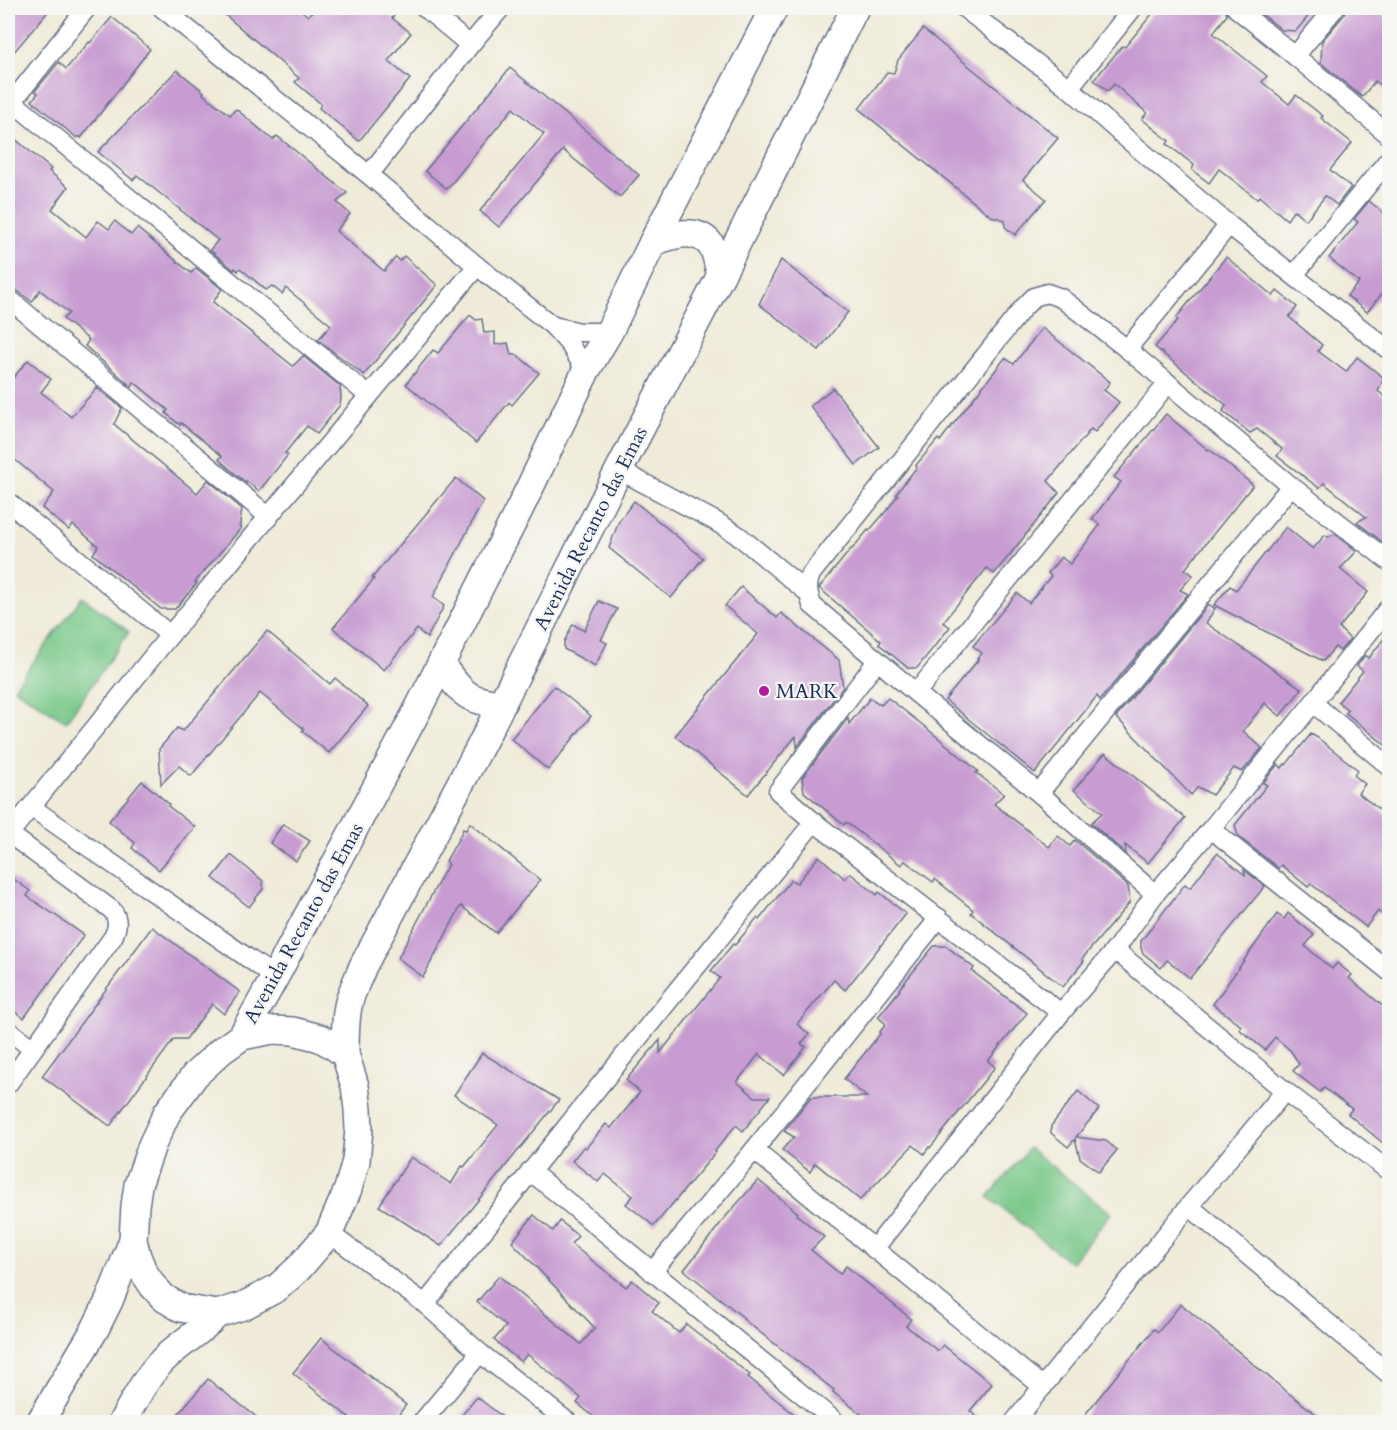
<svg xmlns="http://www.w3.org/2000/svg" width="1397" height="1430" font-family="Cardo,serif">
<rect width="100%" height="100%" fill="#f6f6f2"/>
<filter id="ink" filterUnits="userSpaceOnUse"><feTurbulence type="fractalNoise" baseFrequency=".0167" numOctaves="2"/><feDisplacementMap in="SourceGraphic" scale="12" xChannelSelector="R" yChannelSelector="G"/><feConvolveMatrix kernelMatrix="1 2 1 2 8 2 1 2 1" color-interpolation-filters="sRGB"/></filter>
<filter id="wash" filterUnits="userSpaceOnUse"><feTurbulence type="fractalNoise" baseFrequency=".008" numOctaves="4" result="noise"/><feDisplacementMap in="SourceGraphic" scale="24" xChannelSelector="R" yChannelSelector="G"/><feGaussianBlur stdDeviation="1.35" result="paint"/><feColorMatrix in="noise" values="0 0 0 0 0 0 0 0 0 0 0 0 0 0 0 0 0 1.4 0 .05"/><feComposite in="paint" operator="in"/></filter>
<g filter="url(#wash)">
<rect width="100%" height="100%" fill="#f0ebd8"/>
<g fill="#77c787" stroke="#497b72" stroke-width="1.5">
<path d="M82,597L129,632L66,722L14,688Z"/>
<path d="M1029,1148L1111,1213L1071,1263L988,1197Z"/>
</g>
<g id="blocks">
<g fill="#c89cd2">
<path d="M8,8H51L8,59Z"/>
<path d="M217,8H298L308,16L315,8H401L392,18L411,33L388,61L410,79L359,141L319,108L321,104L295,82L299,78Z"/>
<path d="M1157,8H1225L1227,15L1213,33L1267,76L1262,82L1289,104L1296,95L1323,116L1321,118L1352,143L1330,170L1351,187L1337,205L1325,196L1306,220L1294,210L1287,220L1259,196L1257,199L1219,169L1209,183L1192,170L1194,165L1167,144L1169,141L1142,119L1147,113L1114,84L1108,91L1094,80L1122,46L1125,47Z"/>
<path d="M1254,8H1315L1296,31L1282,30Z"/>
<path d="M1346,8H1389V92L1375,81L1362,97L1321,63L1322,41L1344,15Z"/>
<path d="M112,17L150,49L81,138L79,136L77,138L32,101L38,93L35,91L59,62L66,69L89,42L90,43Z"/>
<path d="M923,29L1058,138L1023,180L1046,199L1015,235L1005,227V220L991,216L859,109L887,72L894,73L898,60Z"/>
<path d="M510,68L639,175L620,197L563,150L499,227L480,211L544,134L513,108L447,189L425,171Z"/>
<path d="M177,70L204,92L203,94L230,115L236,109L273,140L277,136L347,193L337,202L350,214L336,231L384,271L396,257L400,261L404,256L437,285L364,375L318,340L331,325L286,288L282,294L272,286L266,290L240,268L238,271L235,268L234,270L210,250L218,240L137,175L133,180L98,152Z"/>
<path d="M8,133L51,169L49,171L68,187L52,209L86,237L98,221L109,229L115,221L131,235L137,228L191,273L196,268L222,289L213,302L293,366L303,356L340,386L341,398L340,405L317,434L307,426L285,453L288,455L259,491L246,481V483L223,463L219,459L222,456L181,423L180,425L166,413L168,410L134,382L132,387L85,346L89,340L63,319L69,313L40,290L32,302L15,289L8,287Z"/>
<path d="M1369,201L1389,217V285L1367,312L1347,296L1359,282L1329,258L1358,222L1354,219Z"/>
<path d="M1226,257L1273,296L1277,291L1297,307L1289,317L1322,345L1318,351L1346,372L1357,357L1384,378L1378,391L1389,400V547L1357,522L1366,517L1324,483L1319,488L1277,456L1282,449L1257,429L1250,433L1223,411L1226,405L1155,347L1178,320L1176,318Z"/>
<path d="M781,260L848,312L819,350L759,304Z"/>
<path d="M470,315L476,320L482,319L484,333L495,332V345L508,343L511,355H517L539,373L512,405L509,402L476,443L406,384L433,350L438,353Z"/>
<path d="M1042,328L1110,382L1104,390L1119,402L1095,432L1091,429L1048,481L1059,493L1016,547L994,574L987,568L943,622L950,627L917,668H908L879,644L881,641L819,588L851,549H852L868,530L869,531L887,510L898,495L896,494L917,467L916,465L938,439L940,441L1005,358L1014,364Z"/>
<path d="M28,360L51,379L41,392L71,417L97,388L122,408L114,424L197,493L208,480L242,509L240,522L241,523L239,526L241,528L195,582L197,583L175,609H161L93,554L98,546L73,525L69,530L42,508L54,492L8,454V384Z"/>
<path d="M833,388L879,447L856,465L810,406Z"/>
<path d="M1166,414L1208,450L1209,449L1253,485L1185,569L1193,575L1180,590L1188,594L1100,700L1097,696L1035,773L945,700L978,660L977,659L982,653L973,646L1017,593L1029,603L1051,576L1048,573L1061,557L1070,564L1100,525L1092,519L1121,482L1114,477Z"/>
<path d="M456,478L483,501L433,597L444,606L427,638L417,629L384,670L333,628L374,579L372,578Z"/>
<path d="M634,501L703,558L671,598L609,548L619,521Z"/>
<path d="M1286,527L1313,549L1325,535L1328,537L1335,534L1357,551L1340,569L1368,592L1339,628L1350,639L1340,651L1335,647L1323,661L1214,605L1230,586L1236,590Z"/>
<path d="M741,587L777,618L781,613L839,660L843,687L797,747L796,736L748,795L675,736L758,634L725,606Z"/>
<path d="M599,601L617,609L601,640L607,643L595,666L564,649V642L573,624L584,631Z"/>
<path d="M1208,605L1215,608L1206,623L1302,689L1280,716L1265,703L1243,731L1262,748L1242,772L1234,768L1212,795L1198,787L1191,795L1116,717Z"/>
<path d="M267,631L330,684L335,678L368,706L329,753L302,731L304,729L260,693L191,776L179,766L161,784L159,749L177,728L183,731Z"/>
<path d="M1389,632V748L1346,713L1348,710L1338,702L1363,671L1357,666L1365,655L1369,658Z"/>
<path d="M554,686L591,716L548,770L511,739Z"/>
<path d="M870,698L881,705L888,698L924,726L978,771L976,773L1004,794L994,804L1049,847L1058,836L1070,846L1075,840L1128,886L1130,902L1082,959L1084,961L1063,987L971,913L973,910L935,879L933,882L905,861L901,865L846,822L844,825L804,792L802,778L848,718L849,724Z"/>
<path d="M1311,734L1318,738L1358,770L1354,775L1365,784L1358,793L1389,817V921L1378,911L1366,927L1311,884L1308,887L1281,865L1278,868L1238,836L1235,825L1267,785L1263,783L1278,764L1282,768L1285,764L1286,765Z"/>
<path d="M1105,753L1185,818L1148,863L1125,845L1126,854L1091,823L1102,813L1074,790Z"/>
<path d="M142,781L169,804L168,806L195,827L159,870L132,848L135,843L109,821Z"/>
<path d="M470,823L540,880L496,933L461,906L423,977L398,958L448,864L446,861L460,836L463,829L466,830Z"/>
<path d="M283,824L310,841L296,861L270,843Z"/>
<path d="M1217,853L1245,875L1244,870L1265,886L1190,978L1167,960L1161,968L1143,953L1141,948V941L1185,884L1190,888Z"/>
<path d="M231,855L263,881V889L249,907L213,878Z"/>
<path d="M819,856L845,879L850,873L877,895L879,892L906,914L845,990L834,980L797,1024L809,1034L801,1044L806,1047L784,1075L759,1054L737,1082L755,1097H770L743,1131L736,1125L715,1151L716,1152L654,1226L626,1204L633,1196L605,1174L598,1182L572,1161L584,1146L586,1148L606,1124L611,1128L640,1092L626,1080L660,1040V1053L720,978L711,971L733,944L735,945L757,918L759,920L791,880L797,883Z"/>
<path d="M8,875L30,891L27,896L84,935L24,1018L8,1007Z"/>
<path d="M1288,913L1314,935L1305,946L1332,969L1337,963L1352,975L1349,978L1389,1011V1148L1348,1114L1352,1109L1324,1088L1320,1092L1293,1071L1299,1064L1291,1051L1275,1037L1265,1050L1239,1029L1241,1026L1213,1004L1277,914L1284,919Z"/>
<path d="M152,927L240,992L224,1014L212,1004L186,1039H174L110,1126L42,1076Z"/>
<path d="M934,946H946L974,968L972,971L1027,1013L988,1061L995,1067L930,1148L929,1147L924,1154L913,1145L860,1200L815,1163L810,1172L782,1150L794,1137L784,1131L811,1097H867L844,1079L880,1034L879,1033L886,1024L878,1017L900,990L899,989Z"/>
<path d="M482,1053L559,1100L441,1246L379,1206L411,1157L451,1184L462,1166L464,1167L498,1125L454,1095Z"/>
<path d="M1078,1091L1099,1109L1076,1137L1106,1141L1117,1150L1099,1172L1080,1158L1075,1139L1068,1147L1051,1133V1126Z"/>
<path d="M758,1180L798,1213L797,1215L824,1237L811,1250L840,1274L846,1266L911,1319L906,1326L938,1351L943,1345L992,1384L970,1411L983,1422H853L861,1414L833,1392L834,1390L743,1319L744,1318L684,1270L728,1214Z"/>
<path d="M534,1215L553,1231L560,1221L578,1236L571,1244L626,1287L632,1280L659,1303L652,1311L679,1333L686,1324L750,1375L748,1377L804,1422H600L577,1403L581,1398L527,1354L521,1362L494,1340L506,1326L477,1302L499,1276L581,1344L595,1328L512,1242Z"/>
<path d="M1181,1304L1282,1388L1326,1422H1079L1154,1329L1158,1332Z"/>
<path d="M321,1338L406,1405L393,1422H355L293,1373Z"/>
<path d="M208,1379L215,1385L263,1422H171Z"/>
<path d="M477,1397L509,1422H456Z"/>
</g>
</g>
</g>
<g filter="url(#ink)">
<use href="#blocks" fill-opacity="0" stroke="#667189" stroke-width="1.5"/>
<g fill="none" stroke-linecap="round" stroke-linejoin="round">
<defs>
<g id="minor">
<path d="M162,8L369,175L477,266L553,326L570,345L586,371"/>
<path d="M425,8L470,45"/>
<path d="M964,8L1069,88L1120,133L1229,225L1390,351"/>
<path d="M1236,8L1295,56"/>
<path d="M1335,8L1295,56L1390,136"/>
<path d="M1069,88L1133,8"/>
<path d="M8,98L369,396"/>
<path d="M8,107L87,8"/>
<path d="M369,175L470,45L501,8"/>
<path d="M1294,275L1390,158"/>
<path d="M8,298L269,517"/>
<path d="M553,326L580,332H609"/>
<path d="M1127,349L1229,225"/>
<path d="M619,470L715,521L739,536L808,593"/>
<path d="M8,502L170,635"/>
<path d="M877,661L778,791L814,822L1061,1013"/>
<path d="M916,693L1168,383"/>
<path d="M1313,703L1390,767"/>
<path d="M1039,793L1291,486"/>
<path d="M31,807L275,977"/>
<path d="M1211,829L1390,972"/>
<path d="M8,833L112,910C119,919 118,927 113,937L8,1084"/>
<path d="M9,834L170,635L477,266"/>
<path d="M1155,894L1039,793L916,693L812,605C808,592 806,587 811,574L1023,308L1034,297L1047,293L1061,298L1127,349L1291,486L1390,562"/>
<path d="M1115,950L1285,1091L1390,1172"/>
<path d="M8,1030L33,1049"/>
<path d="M754,1150L1043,1387"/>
<path d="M530,1171L836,1422"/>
<path d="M1189,1206L1390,1375"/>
<path d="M329,1233L425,1304L480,1353L568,1422"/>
<path d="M874,1249L1061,1013L1115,950L1155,894L1211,829L1313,703L1390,606"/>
<path d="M652,1272L754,1150L939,918"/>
<path d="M425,1304L588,1100L814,822"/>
<path d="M422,1422L480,1353"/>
<path d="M1014,1422L1189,1206L1285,1091"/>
</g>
<g id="secondary">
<path d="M653,242C672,235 699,225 713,248C717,255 718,267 721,275"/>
<path d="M441,665C462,692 465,701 502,704"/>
<path d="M242,1036L273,1030L293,1031L320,1038L334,1046L345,1054L355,1086L358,1109L359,1129L356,1161L348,1189L329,1233L298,1269L277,1288L243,1306L217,1314L181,1308L164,1298L153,1286L143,1271L137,1256L133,1240L135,1206L138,1185L152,1145L167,1113L195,1075L221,1051L242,1036L275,977L417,711L520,508L586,371L609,332L653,242L774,8"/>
<path d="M345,1054C345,1038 345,1022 348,1006C351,992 358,979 363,966L482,743L619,470L721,275L855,8"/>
<path d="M40,1422L95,1329L109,1301L133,1240"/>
<path d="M122,1422C134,1401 146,1377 163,1360C180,1343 201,1332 217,1314"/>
</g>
</defs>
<use href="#minor" stroke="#667189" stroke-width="21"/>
<use href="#secondary" stroke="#667189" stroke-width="30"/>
<use href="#minor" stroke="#fff" stroke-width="18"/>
<use href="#secondary" stroke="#fff" stroke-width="27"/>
</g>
</g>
<circle fill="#b5179e" stroke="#f6f6f2" stroke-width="2" cx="764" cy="691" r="6"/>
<g text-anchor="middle" stroke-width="4.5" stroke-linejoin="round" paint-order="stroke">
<g font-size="20" fill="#1b2f5e" stroke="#f6f6f2">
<text transform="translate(590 528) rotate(-63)" y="7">Avenida Recanto das Emas</text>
<text transform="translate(303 923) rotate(-61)" y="7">Avenida Recanto das Emas</text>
</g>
<g font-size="20" fill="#1b2f5e" stroke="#f6f6f2" text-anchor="start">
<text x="776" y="698">MARK</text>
</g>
</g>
<rect width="1397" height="1430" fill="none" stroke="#f6f6f2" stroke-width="30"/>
</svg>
